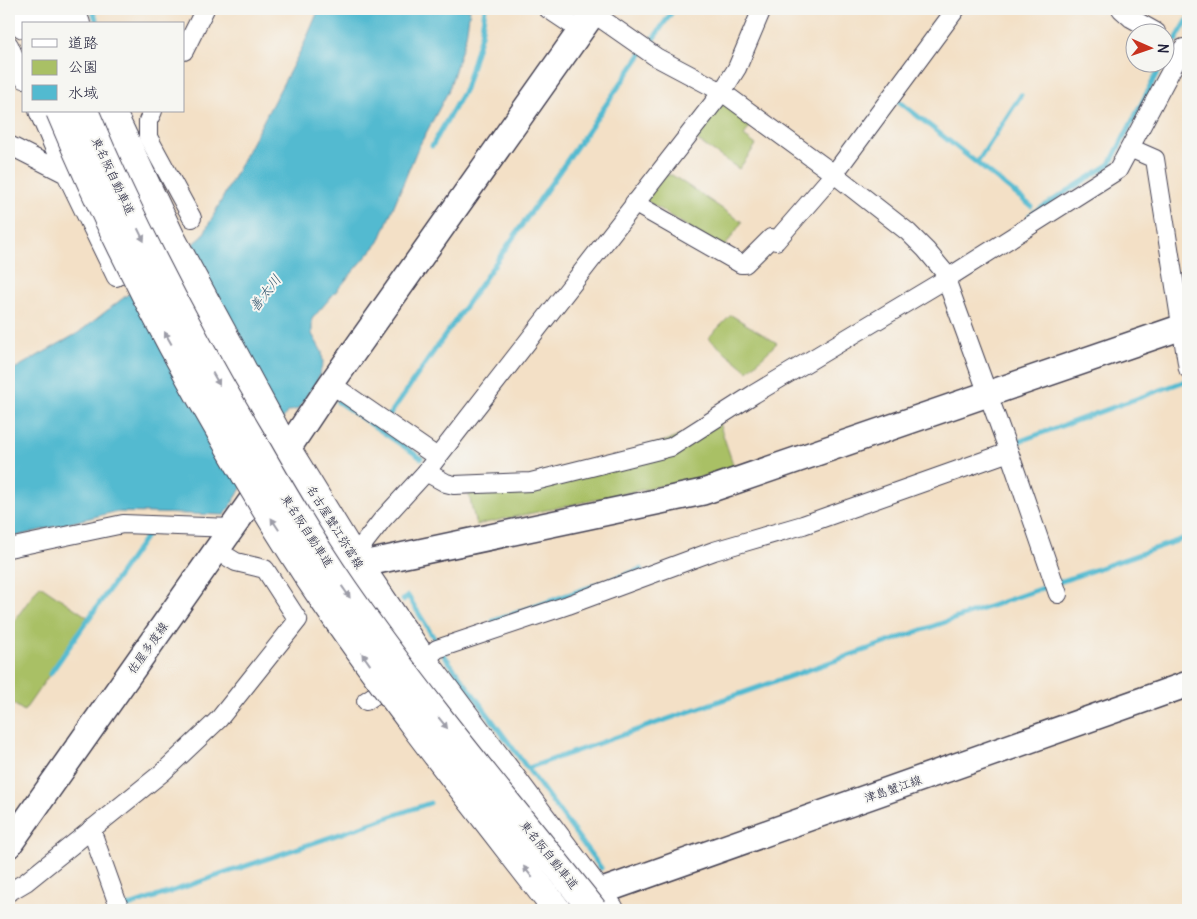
<svg xmlns="http://www.w3.org/2000/svg" width="1197" height="919" font-family="Delius,'Klee One',sans-serif">
<rect width="100%" height="100%" fill="#f6f6f2"/>
<filter id="ink" filterUnits="userSpaceOnUse"><feTurbulence type="fractalNoise" baseFrequency=".02" numOctaves="2"/><feDisplacementMap in="SourceGraphic" scale="10" xChannelSelector="R" yChannelSelector="G"/><feConvolveMatrix kernelMatrix="1 2 1 2 8 2 1 2 1" color-interpolation-filters="sRGB"/></filter>
<filter id="wash" filterUnits="userSpaceOnUse"><feTurbulence type="fractalNoise" baseFrequency=".0096" numOctaves="4" result="noise"/><feDisplacementMap in="SourceGraphic" scale="20" xChannelSelector="R" yChannelSelector="G"/><feGaussianBlur stdDeviation="1.12" result="paint"/><feColorMatrix in="noise" values="0 0 0 0 0 0 0 0 0 0 0 0 0 0 0 0 0 1.4 0 .05"/><feComposite in="paint" operator="in"/></filter>
<g filter="url(#wash)">
<rect width="100%" height="100%" fill="#f3e0c6"/>
<g fill="#a9c065" stroke="#667150">
<path d="M725,100L754,119L744,136L756,145L739,169L695,139Z"/>
<path d="M666,175H672L742,222L723,249L645,200Z"/>
<path d="M731,315L777,343L748,371L708,338Z"/>
<path d="M719,423L734,467L698,478L476,525L468,491L533,485Z"/>
<path d="M40,585L89,618L24,711L9,701V628Z"/>
</g>
<path fill="#52bad0" stroke="#3a6e86" d="M319,9H470L466,36L448,92L417,150L379,242L312,319V334L322,352L323,363L318,379L298,409L287,412L225,515L114,512L9,538V372L78,333L202,237L304,44Z"/>
<g fill="none" stroke-linecap="round" stroke-linejoin="round">
<g stroke="#52bad0" stroke-width="5">
<path d="M92,9L98,24"/>
<path d="M649,45L674,9"/>
<path d="M1164,60L1188,19"/>
<path d="M896,99L1031,206"/>
<path d="M432,146L465,89L481,35L485,9"/>
<path d="M977,163L1021,95"/>
<path d="M1030,215L1110,164L1163,62"/>
<path d="M338,402L421,458"/>
<path d="M388,417L642,53"/>
<path d="M1009,445L1188,380"/>
<path d="M403,600L408,596L437,643"/>
<path d="M493,621L641,569"/>
<path d="M444,655L601,868"/>
<path d="M50,674L147,535"/>
<path d="M528,768L1188,537"/>
<path d="M126,907L430,803"/>
</g>
</g>
</g>
<g filter="url(#ink)">
<g fill="none" stroke-linecap="round" stroke-linejoin="round">
<defs>
<g id="street">
<path d="M548,9L581,31"/>
<path d="M1121,9L1131,18L1156,32"/>
<path d="M593,13L656,57L722,92L834,174L908,232L926,250L946,274V279L1009,452L1058,594"/>
<path d="M9,45L24,79"/>
<path d="M184,51L205,9"/>
<path d="M38,111L65,173"/>
<path d="M153,111L148,121V137L192,218"/>
<path d="M9,145L66,174L116,277"/>
<path d="M1130,148L1155,159L1188,369"/>
<path d="M634,203L741,264H745L771,238L776,241L834,174L956,9"/>
<path d="M331,384L437,457"/>
<path d="M426,472L446,483L454,485L531,482L671,447L754,394L946,279L1118,170L1183,48"/>
<path d="M9,548L123,524L232,528"/>
<path d="M353,557L382,520L426,472L722,92L737,68L762,9"/>
<path d="M417,667L437,649L568,605L714,551L803,525L1009,452"/>
<path d="M366,701L393,683"/>
<path d="M91,829L120,910"/>
<path d="M9,892L26,882L163,772L219,719L298,620L265,569L236,562L216,550"/>
</g>
<g id="secondary">
<path d="M358,565L703,492L1188,325"/>
<path d="M9,845L287,450L331,384L596,9"/>
<path d="M597,893L1188,684"/>
</g>
<g id="primary">
<path d="M70,9L76,24"/>
<path d="M111,111L171,238L275,430L353,557L424,662L610,910"/>
</g>
<g id="highway">
<path d="M17,9L24,24"/>
<path d="M42,9L48,24"/>
</g>
</defs>
<use href="#street" stroke="#413e50" stroke-width="20"/>
<use href="#secondary" stroke="#413e50" stroke-width="28"/>
<use href="#primary" stroke="#413e50" stroke-width="30"/>
<use href="#highway" stroke="#413e50" stroke-width="30"/>
<use href="#street" stroke="#fff" stroke-width="18"/>
<use href="#secondary" stroke="#fff" stroke-width="25"/>
<use href="#primary" stroke="#fff" stroke-width="28"/>
<use href="#highway" stroke="#fff" stroke-width="28"/>
<defs>
<g id="highway-bridge">
<path d="M60,111C109,228 167,341 231,450C261,502 292,553 326,603C399,709 479,809 557,910"/>
<path d="M84,111C131,224 189,334 251,439C280,490 310,541 344,590C421,701 509,805 593,910"/>
</g>
</defs>
<use href="#highway-bridge" stroke="#413e50" stroke-width="30" stroke-linecap="butt"/>
<use href="#highway-bridge" stroke="#fff" stroke-width="28"/>
</g>
<defs><path id="oneway-solid" d="M-6-.8H1V-3.2L6.5 0L1 3.2V.8H-6Z" transform="scale(1.25)"/></defs>
<g fill="#9c9ca7">
<use href="#oneway-solid" transform="translate(141 235) rotate(64)"/>
<use href="#oneway-solid" transform="translate(168 338) rotate(-119)"/>
<use href="#oneway-solid" transform="translate(216 379) rotate(61)"/>
<use href="#oneway-solid" transform="translate(275 524) rotate(-123)"/>
<use href="#oneway-solid" transform="translate(346 592) rotate(55)"/>
<use href="#oneway-solid" transform="translate(366 659) rotate(-125)"/>
<use href="#oneway-solid" transform="translate(443 723) rotate(51)"/>
<use href="#oneway-solid" transform="translate(528 872) rotate(-128)"/>
</g>
</g>
<g text-anchor="middle" stroke-width="4" stroke-linejoin="round" paint-order="stroke">
<g font-size="12" fill="#22223b" stroke="#f6f6f2">
<text transform="translate(113 176) rotate(65)" y="4">東名阪自動車道</text>
<text transform="translate(335 527) rotate(58)" y="4">名古屋蟹江弥富線</text>
<text transform="translate(307 531) rotate(57)" y="4">東名阪自動車道</text>
<text transform="translate(148 648) rotate(-55)" y="4">佐屋多度線</text>
<text transform="translate(893 789) rotate(-19)" y="4">津島蟹江線</text>
<text transform="translate(549 855) rotate(51)" y="4">東名阪自動車道</text>
</g>
<g font-size="14" font-style="italic" fill="#33576f" stroke="#f6f6f2">
<text transform="translate(265 293) rotate(-52)" y="5">善太川</text>
</g>
</g>
<rect width="1197" height="919" fill="none" stroke="#f6f6f2" stroke-width="30"/>
<rect x="22" y="22" width="162" height="90" fill="#f6f6f2" stroke="#a1a1a9"/>
<rect x="32" y="39" width="25" height="8" fill="#ffffff" stroke="#a1a1a9"/>
<text x="68" y="48" font-size="15" fill="#22223b">道路</text>
<rect x="32" y="60" width="25" height="15" fill="#a9c065" stroke="#a1a1a9"/>
<text x="68" y="72" font-size="15" fill="#22223b">公園</text>
<rect x="32" y="85" width="25" height="15" fill="#52bad0" stroke="#a1a1a9"/>
<text x="68" y="98" font-size="15" fill="#22223b">水域</text>
<g transform="translate(1150 48) rotate(92)"><circle r="24" fill="#f6f6f2" stroke="#a1a1a9"/>
<path d="M0-4L9 19L0 12L-9 19Z" fill="#c8321e"/>
<text y="-8" font-size="14" font-weight="bold" text-anchor="middle" fill="#22223b">N</text>
</g>
</svg>
